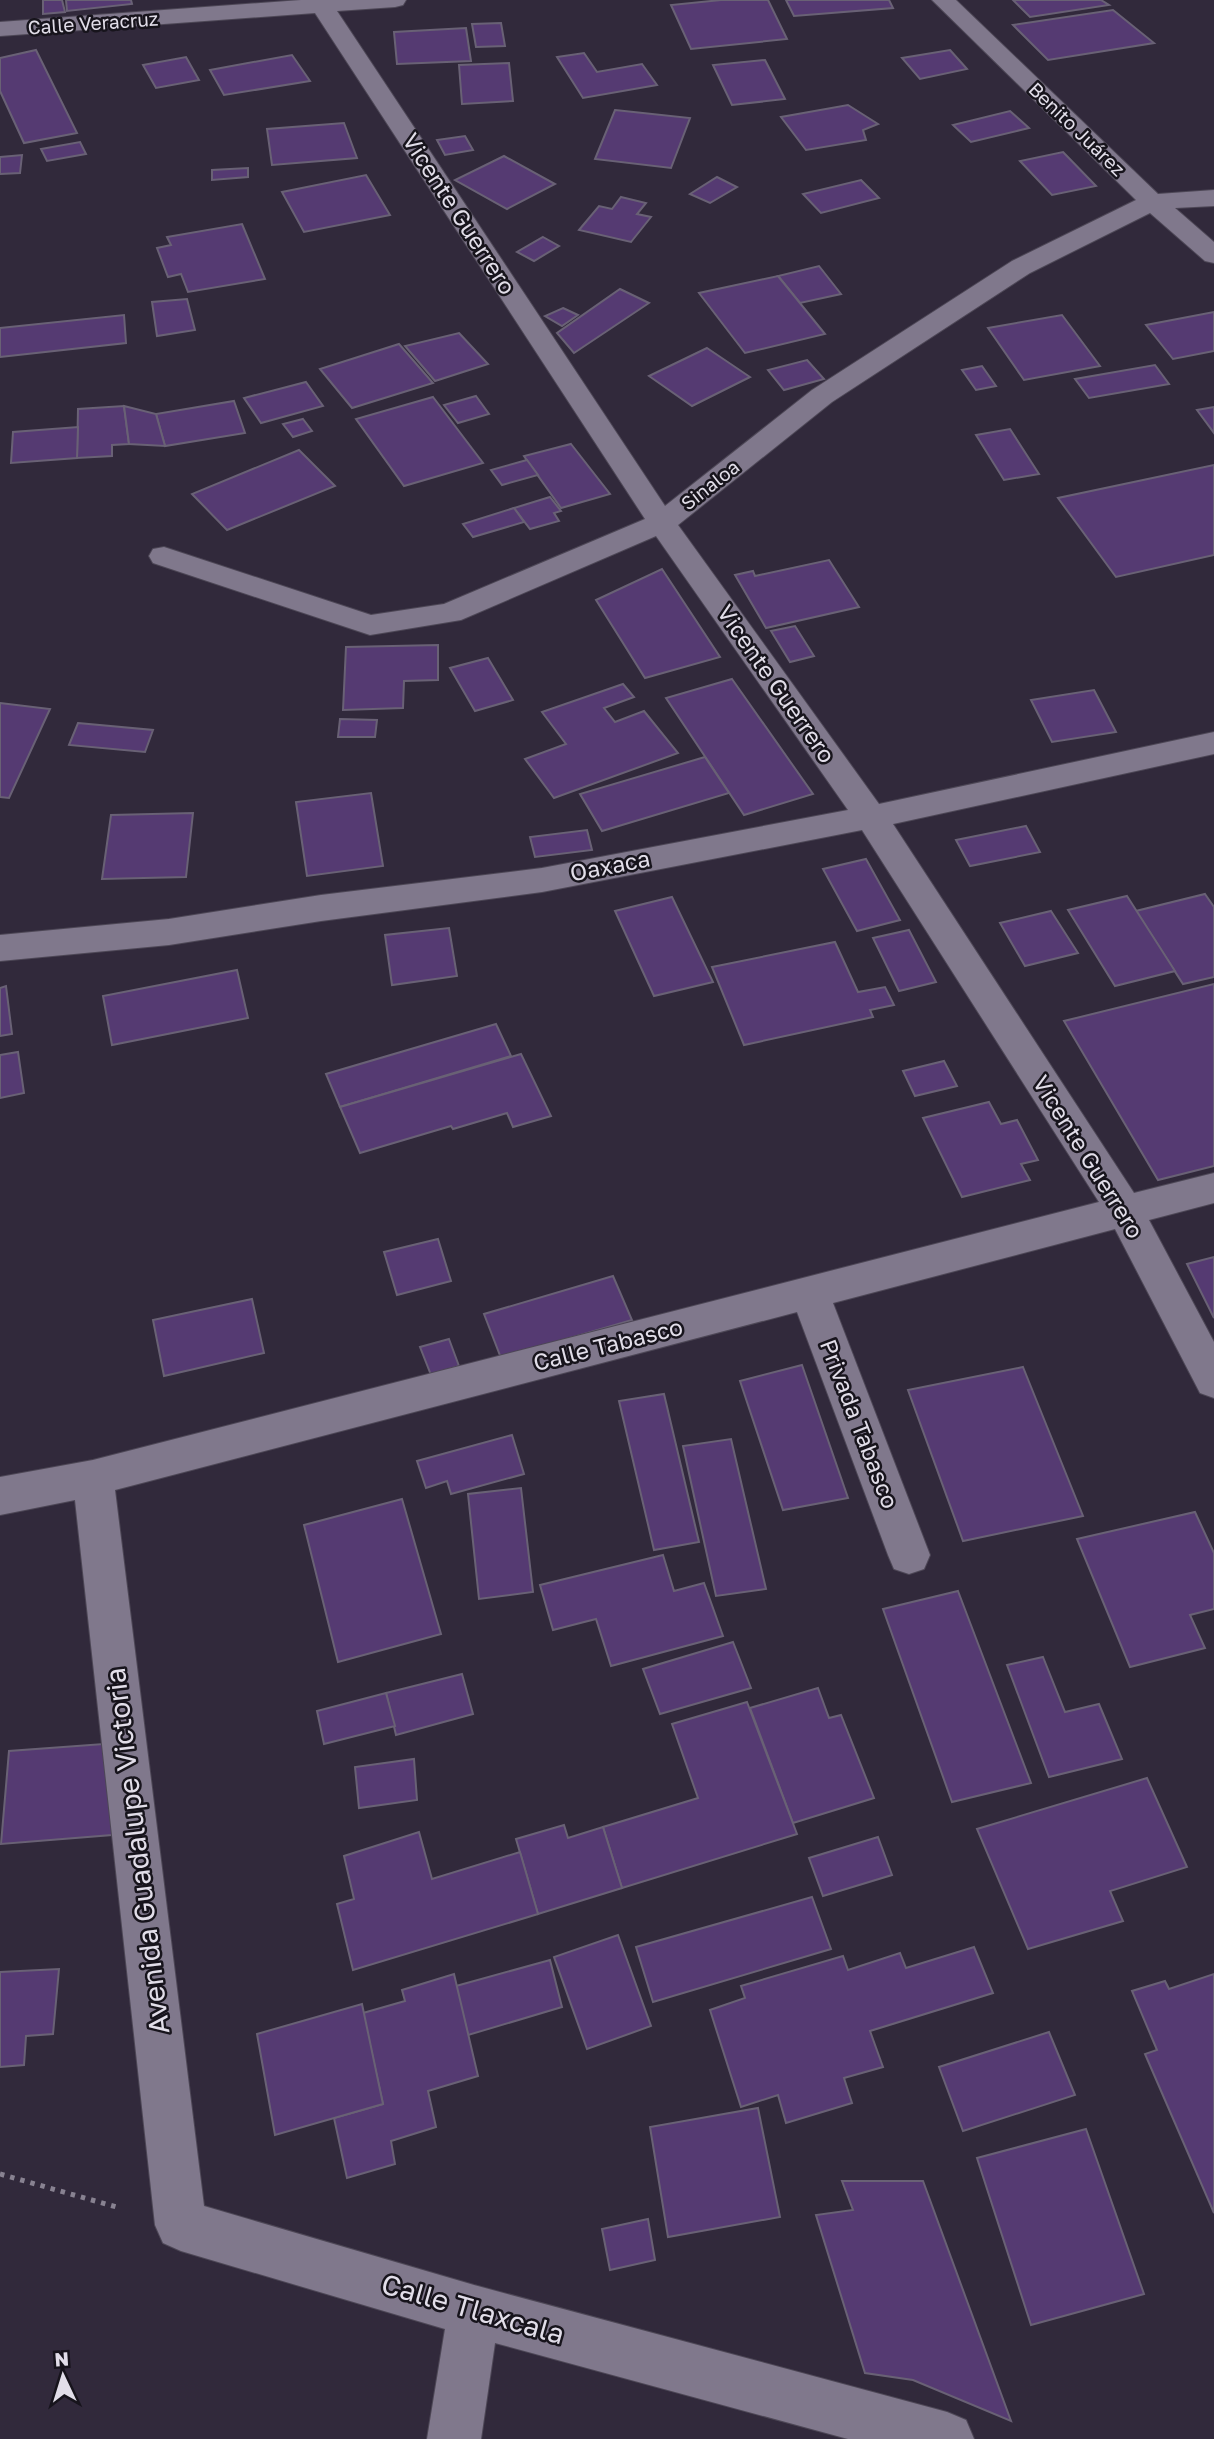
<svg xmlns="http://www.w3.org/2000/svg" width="1214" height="2439" font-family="'Golos Text',sans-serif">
<rect width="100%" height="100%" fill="#31293b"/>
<g fill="#553a72" stroke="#696175" stroke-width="2">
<path d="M43,0H62L65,12L43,14Z"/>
<path d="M66,0H131L132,4L67,11Z"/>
<path d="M721,0H768L787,39L691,49L671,5Z"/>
<path d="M786,0H889L893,8L794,16Z"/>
<path d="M1013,0H1101L1109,5L1030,17Z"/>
<path d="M1113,10L1154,43L1048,60L1013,25Z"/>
<path d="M501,23L505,46L476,47L472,24Z"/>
<path d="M466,28L471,61L397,64L394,32Z"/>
<path d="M36,50L77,133L24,143L0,91V58Z"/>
<path d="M950,50L967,69L920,79L902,58Z"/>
<path d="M584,53L597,72L642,64L657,85L583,98L557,57Z"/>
<path d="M292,55L310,81L224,95L210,70Z"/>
<path d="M186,57L199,80L156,88L143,65Z"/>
<path d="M765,60L785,99L732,105L713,65Z"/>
<path d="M509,63L513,101L462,104L459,65Z"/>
<path d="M848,105L878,124L863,130L866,140L806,150L781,117Z"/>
<path d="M615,110L690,118L671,168L595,159Z"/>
<path d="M1010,111L1029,128L971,142L953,125Z"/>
<path d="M344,123L357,158L272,165L267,129Z"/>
<path d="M465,136L473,150L445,155L437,140Z"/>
<path d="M80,142L86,154L47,161L41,149Z"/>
<path d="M1063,152L1096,186L1052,195L1020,161Z"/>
<path d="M22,155L20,173L0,174V157Z"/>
<path d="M504,156L555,184L507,209L455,180Z"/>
<path d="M248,168V177L212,180V170Z"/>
<path d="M366,175L390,215L304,232L282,192Z"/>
<path d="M717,177L737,187L710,203L690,194Z"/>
<path d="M861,180L879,198L821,213L803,194Z"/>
<path d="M621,197L646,203L637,214L651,217L631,242L579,230L599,206L612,209Z"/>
<path d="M242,224L265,279L188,292L181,274L168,277L157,248L171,245L167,237Z"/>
<path d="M543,237L559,246L534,261L517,252Z"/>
<path d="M819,266L841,294L800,303L778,276Z"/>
<path d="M778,276L825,334L745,353L699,293Z"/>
<path d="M620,289L649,303L574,353L557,333Z"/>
<path d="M187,299L195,330L157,336L152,302Z"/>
<path d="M563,308L578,315L562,326L545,316Z"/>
<path d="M1214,312V351L1173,359L1146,325Z"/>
<path d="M124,315L126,343L0,357V328Z"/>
<path d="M1062,315L1100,366L1024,380L988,328Z"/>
<path d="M459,333L488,364L435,381L405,346Z"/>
<path d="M399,344L433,383L352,408L320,369Z"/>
<path d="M707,348L750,377L692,406L649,376Z"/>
<path d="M807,360L824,379L784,390L768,370Z"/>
<path d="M1155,365L1169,384L1089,398L1075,379Z"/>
<path d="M982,366L996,386L976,390L962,370Z"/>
<path d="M306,382L323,406L261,423L244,398Z"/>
<path d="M476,396L489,414L458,423L444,405Z"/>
<path d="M433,397L483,463L404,486L356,419Z"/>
<path d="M234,401L245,433L165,446L156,414Z"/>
<path d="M124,406L129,444L112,445V456L77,458L78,409Z"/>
<path d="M124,406L156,414L165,446L129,444Z"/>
<path d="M1214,407V433L1197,410Z"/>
<path d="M303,419L312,431L293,437L283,424Z"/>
<path d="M78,427L77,458L11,463L13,432Z"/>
<path d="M1010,429L1039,474L1004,480L976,435Z"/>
<path d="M571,444L610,494L561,508L524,456Z"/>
<path d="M299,450L335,486L227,530L192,494Z"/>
<path d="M527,460L538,475L502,485L491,470Z"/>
<path d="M1214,465V555L1116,577L1058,498Z"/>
<path d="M550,497L561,511L554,513L559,521L530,529L514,508Z"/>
<path d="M514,508L524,522L473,537L463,524Z"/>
<path d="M829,560L859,607L766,628L735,575L753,571L755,576Z"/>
<path d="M662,569L720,657L645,678L596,600Z"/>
<path d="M795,626L814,656L790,662L771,631Z"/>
<path d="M438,645V680L404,681L403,708L343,710L346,647Z"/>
<path d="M488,658L513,700L475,711L450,668Z"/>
<path d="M732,679L813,794L744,815L666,698Z"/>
<path d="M623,684L634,697L604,708L615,722L644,711L678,753L554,798L525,759L566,744L542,712Z"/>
<path d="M1094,690L1116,732L1052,742L1031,700Z"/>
<path d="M0,703L50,709L9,798L0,797Z"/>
<path d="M340,719L377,720L375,737H338Z"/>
<path d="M78,723L153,730L145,752L69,745Z"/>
<path d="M705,757L729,793L602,831L580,794Z"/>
<path d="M371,793L383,866L307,876L296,802Z"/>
<path d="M193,813L186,877L102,879L111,815Z"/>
<path d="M1026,826L1040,852L970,866L956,840Z"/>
<path d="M587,830L592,850L535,857L530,837Z"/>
<path d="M866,859L900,920L857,931L823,869Z"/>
<path d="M1205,894L1214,907V977L1183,984L1136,911Z"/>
<path d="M1127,896L1175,971L1115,986L1068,910Z"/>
<path d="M672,897L713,982L654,996L615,911Z"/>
<path d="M1051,911L1078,953L1025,966L1000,923Z"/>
<path d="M449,928L457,976L392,985L385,935Z"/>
<path d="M909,930L936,982L899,991L873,938Z"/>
<path d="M835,942L858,992L885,987L894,1005L870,1010L873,1017L744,1045L712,967Z"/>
<path d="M237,970L248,1018L112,1045L103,996Z"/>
<path d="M1214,984V1166L1158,1180L1064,1021Z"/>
<path d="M6,986L12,1034L0,1036V988Z"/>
<path d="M496,1024L511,1056L340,1107L326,1074Z"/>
<path d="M18,1052L24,1093L0,1098V1055Z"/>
<path d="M521,1054L551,1116L513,1127L507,1113L453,1129L451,1126L360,1153L340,1107Z"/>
<path d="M944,1061L957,1086L915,1096L903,1071Z"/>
<path d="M989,1102L1001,1124L1017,1120L1038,1160L1021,1164L1030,1180L962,1197L923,1118Z"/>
<path d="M438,1239L451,1281L397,1295L384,1252Z"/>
<path d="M1214,1257V1318L1187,1264Z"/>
<path d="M613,1276L632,1320L501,1358L484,1314Z"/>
<path d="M252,1299L264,1353L164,1376L153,1320Z"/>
<path d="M449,1339L459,1366L431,1375L420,1347Z"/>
<path d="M802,1365L848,1498L783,1510L740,1381Z"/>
<path d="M1023,1367L1083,1516L963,1541L908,1390Z"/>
<path d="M664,1394L699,1542L654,1550L619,1401Z"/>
<path d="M512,1435L524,1474L451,1494L447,1481L426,1488L417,1461Z"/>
<path d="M731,1439L766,1589L716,1596L683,1446Z"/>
<path d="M521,1488L533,1592L479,1599L468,1494Z"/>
<path d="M402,1499L441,1634L338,1662L304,1525Z"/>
<path d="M1195,1512L1214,1553V1609L1190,1615L1205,1648L1130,1667L1077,1539Z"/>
<path d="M663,1555L674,1591L704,1583L723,1636L611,1666L596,1619L553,1630L540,1585Z"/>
<path d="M958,1591L1031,1783L952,1802L883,1609Z"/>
<path d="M733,1642L751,1688L660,1714L643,1669Z"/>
<path d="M1043,1657L1065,1712L1099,1704L1122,1759L1049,1777L1007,1665Z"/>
<path d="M462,1674L473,1714L396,1735L386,1693Z"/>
<path d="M818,1688L829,1718L841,1715L874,1798L793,1823L750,1708Z"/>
<path d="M386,1693L395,1726L324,1744L317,1711Z"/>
<path d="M747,1702L797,1834L622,1888L603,1827L698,1798L672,1724Z"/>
<path d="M117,1743L112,1835L1,1844L9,1751Z"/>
<path d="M414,1759L417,1800L359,1808L355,1767Z"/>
<path d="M1147,1778L1187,1867L1110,1891L1123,1921L1028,1949L977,1829Z"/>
<path d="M564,1825L568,1838L603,1827L622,1888L538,1914L516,1839Z"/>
<path d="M419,1832L432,1879L520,1852L538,1914L353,1970L337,1904L354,1899L344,1856Z"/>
<path d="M878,1837L892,1875L823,1896L809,1858Z"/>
<path d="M812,1897L831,1949L653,2002L636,1947Z"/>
<path d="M618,1935L651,2026L587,2049L554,1957Z"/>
<path d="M974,1947L993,1993L870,2031L883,2067L844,2078L852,2103L786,2123L778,2095L741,2107L710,2010L745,1998L741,1986L843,1956L848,1970L900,1953L906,1968Z"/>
<path d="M550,1960L562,2007L468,2035L456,1986Z"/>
<path d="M59,1969L53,2034L26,2036L24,2065L0,2067V1972Z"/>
<path d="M454,1974L478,2076L428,2091L436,2127L391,2141L395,2164L347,2178L334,2118L383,2104L363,2013L405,2001L402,1990Z"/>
<path d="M1214,1974V2213L1145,2054L1157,2050L1132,1991L1165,1981L1169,1989Z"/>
<path d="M362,2004L383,2104L275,2135L257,2034Z"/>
<path d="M1049,2032L1075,2095L963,2131L939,2067Z"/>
<path d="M758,2108L780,2217L668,2237L650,2127Z"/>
<path d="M1086,2129L1144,2294L1031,2325L977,2158Z"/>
<path d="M842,2181H923L1011,2421L913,2380L865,2373L816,2215L853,2210Z"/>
<path d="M648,2219L655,2260L610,2270L602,2229Z"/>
</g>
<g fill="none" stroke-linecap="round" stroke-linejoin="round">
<defs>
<path id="street" d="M301,0H406L403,5L395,7L337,11L665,506L812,390L1012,261L1136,200L932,0H956L1158,194L1214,190V206L1175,208L1214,242V263L1205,261L1150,213L1030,273L832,402L678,525L879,804L1214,732V754L893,824L1134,1193L1214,1173V1203L1149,1220L1214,1342V1398L1200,1393L1115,1229L833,1303L930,1555L924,1569L909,1574L894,1569L888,1555L797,1312L115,1490L204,2206L474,2285L947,2412L966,2420L974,2439H848L495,2343L481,2439H427L445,2329L181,2251L163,2243L155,2225L75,1500L0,1515V1477L93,1460L1099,1202L862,830L542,892L321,921L169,945L0,961V935L169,919L321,895L542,868L848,810L656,536L461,620L370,635L153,563L149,556L153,549L164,547L371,615L444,604L645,519L315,13L0,36V22Z"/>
</defs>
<use href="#street" stroke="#4d4756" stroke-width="2"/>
<path stroke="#888291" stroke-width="5" stroke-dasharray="4.5 6" stroke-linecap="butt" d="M0,2174L120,2208"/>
<use href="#street" fill="#80788c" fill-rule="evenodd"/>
</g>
<g text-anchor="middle" stroke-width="5" stroke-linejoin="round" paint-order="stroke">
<g font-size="19" fill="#e2dee9" stroke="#17141c">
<text transform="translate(93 23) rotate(-4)" y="7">Calle Veracruz</text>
<text transform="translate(1077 129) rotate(44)" y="7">Benito Juárez</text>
<text transform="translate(710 485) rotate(-38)" y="7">Sinaloa</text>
</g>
<g font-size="23" fill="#e2dee9" stroke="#17141c">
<text transform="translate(459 214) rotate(57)" y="8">Vicente Guerrero</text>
<text transform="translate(776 684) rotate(55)" y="8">Vicente Guerrero</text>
<text transform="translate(610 866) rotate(-11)" y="8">Oaxaca</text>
<text transform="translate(1088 1157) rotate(58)" y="8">Vicente Guerrero</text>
<text transform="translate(608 1345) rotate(-14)" y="8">Calle Tabasco</text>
<text transform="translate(859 1424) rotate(69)" y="8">Privada Tabasco</text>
</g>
<g font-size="28" fill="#e2dee9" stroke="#17141c">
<text transform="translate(137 1851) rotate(-97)" y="10">Avenida Guadalupe Victoria</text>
<text transform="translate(473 2309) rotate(16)" y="10">Calle Tlaxcala</text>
</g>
</g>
<g transform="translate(63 2376) rotate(356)" stroke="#17141c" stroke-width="5" paint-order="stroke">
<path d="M0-5L12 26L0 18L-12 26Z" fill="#e2dee9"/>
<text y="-10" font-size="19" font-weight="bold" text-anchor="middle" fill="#e2dee9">N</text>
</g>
</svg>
